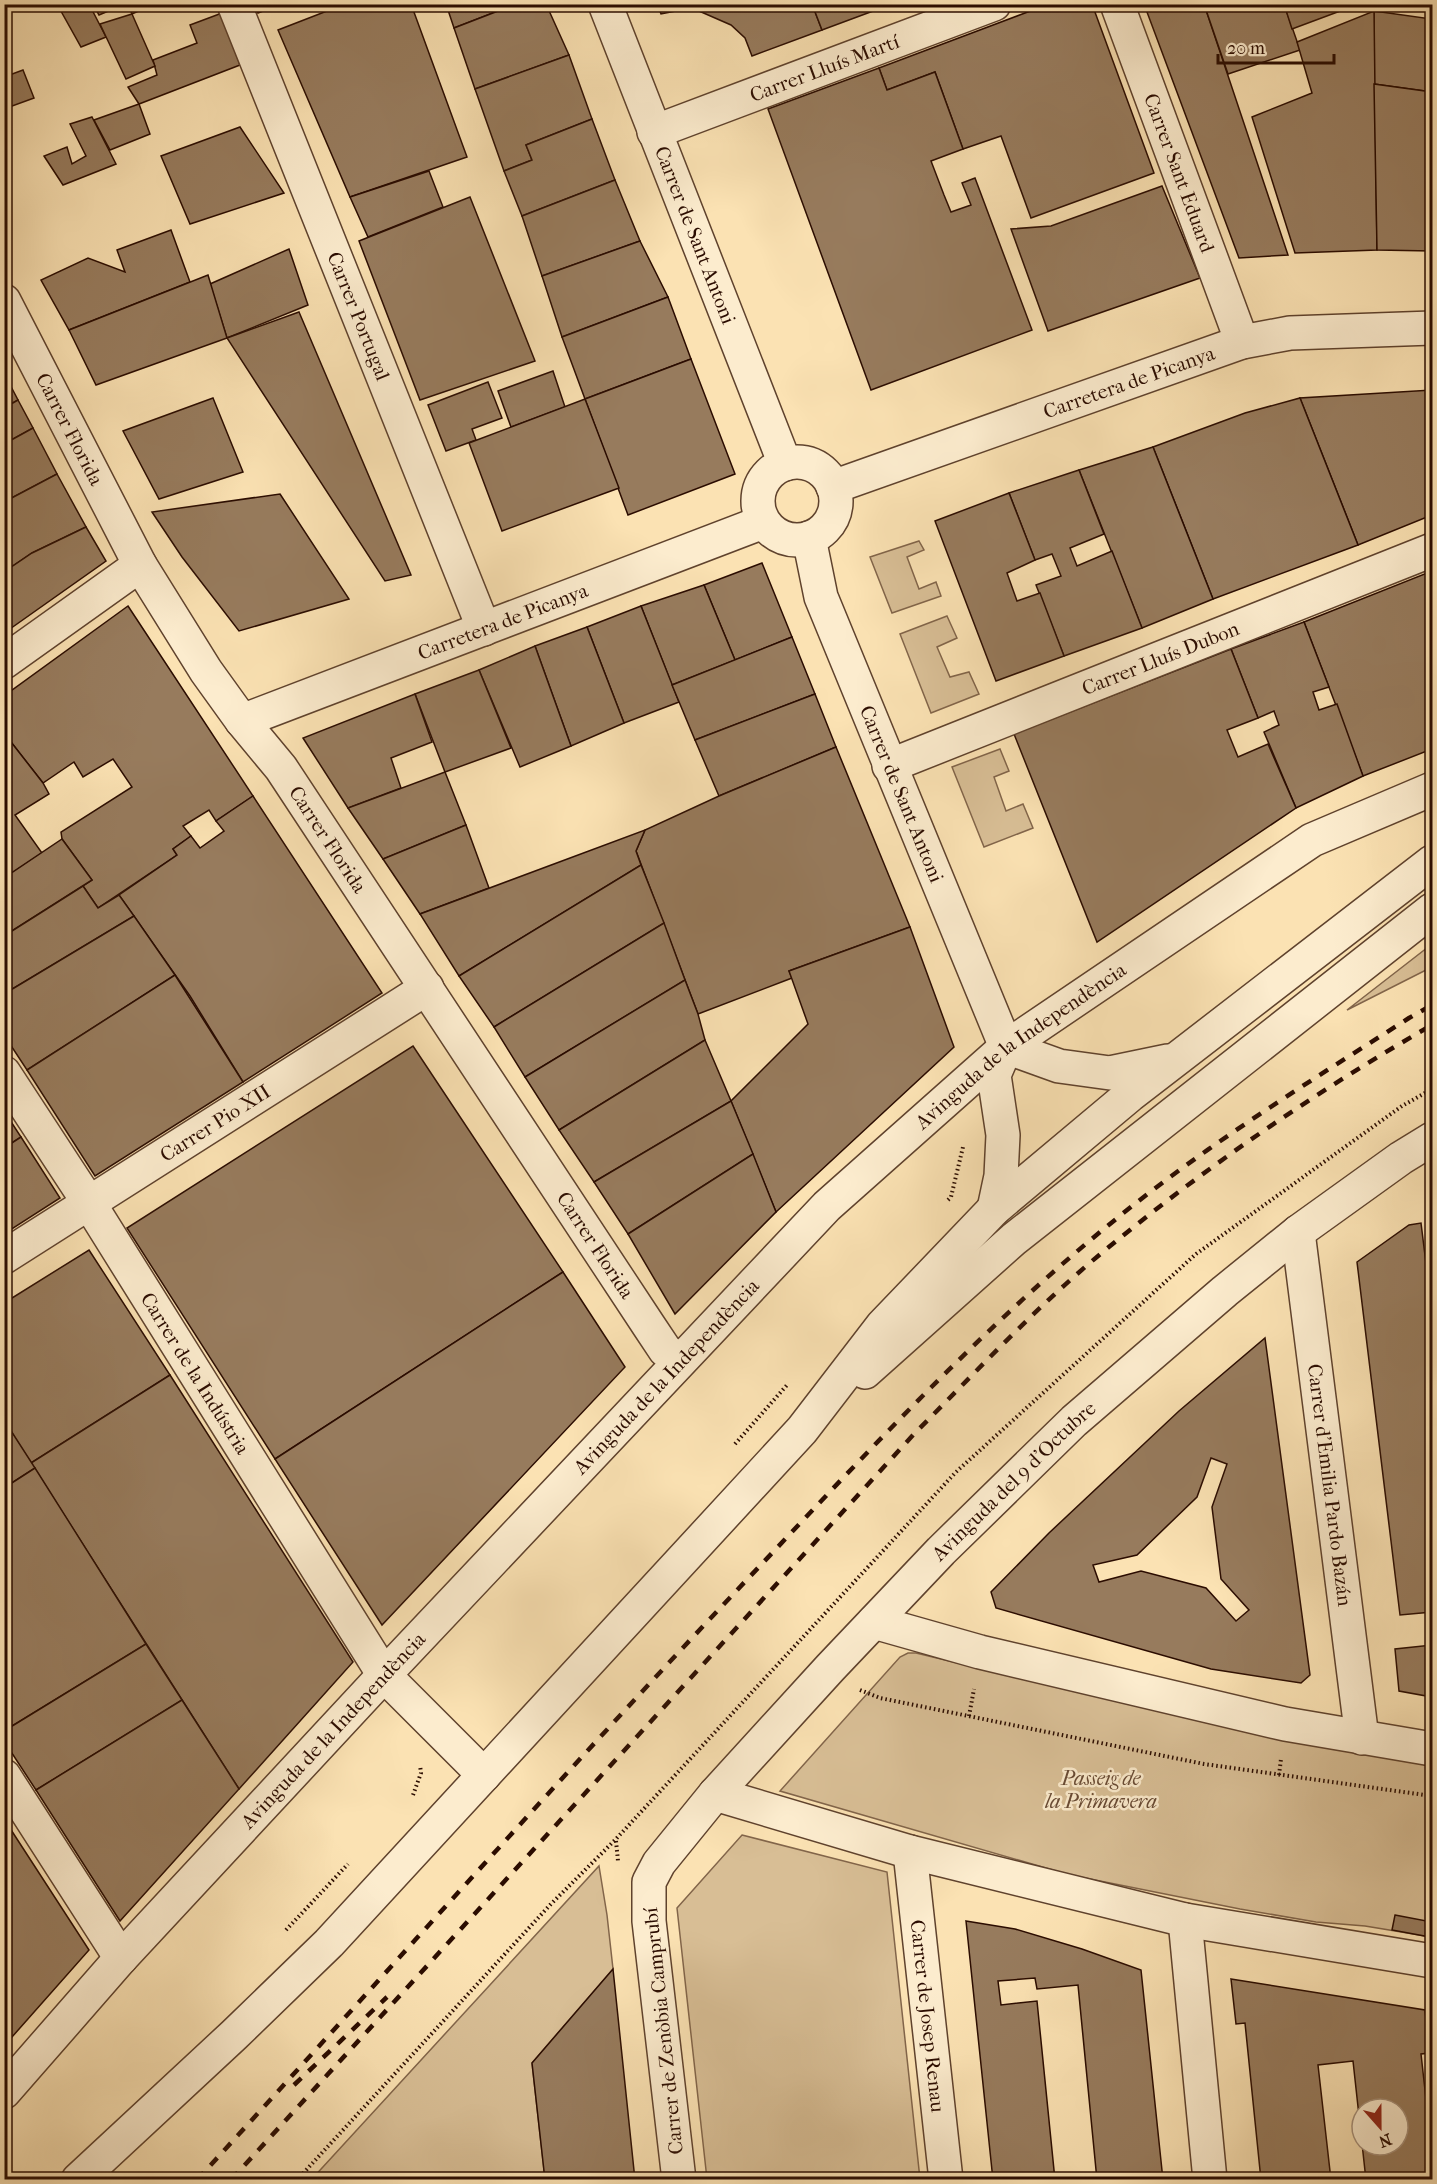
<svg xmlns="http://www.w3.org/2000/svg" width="1437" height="2184" font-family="'IM FELL French Canon',serif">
<rect width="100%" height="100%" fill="#fbe2b3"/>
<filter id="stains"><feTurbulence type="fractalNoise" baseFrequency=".00333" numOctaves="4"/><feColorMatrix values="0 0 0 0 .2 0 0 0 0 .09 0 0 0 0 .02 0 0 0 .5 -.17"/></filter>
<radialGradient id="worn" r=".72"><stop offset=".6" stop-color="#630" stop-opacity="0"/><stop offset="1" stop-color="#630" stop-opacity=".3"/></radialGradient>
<g fill="#d8be95" stroke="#82654a" stroke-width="1.5">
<path d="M919,541L924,550L907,557L919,589L936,582L941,596L892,613L870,557Z"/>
<path d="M947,616L957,638L937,647L950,677L969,672L979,694L931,713L900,634Z"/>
<path d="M1000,749L1009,771L994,777L1006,811L1023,804L1033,828L984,847L952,767Z"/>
<path d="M1432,944V967L1347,1010Z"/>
<path d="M908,1653H916L1217,1725L1432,1766V1937L1365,1926L1316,1922L1240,1909L1070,1875L780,1791L900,1657Z"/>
<path d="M742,1835L887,1872L920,2179H707L677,1908Z"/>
<path d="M599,1866L607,1915L613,1969L532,2063L545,2179L427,2180L422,2174L417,2180H311Z"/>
</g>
<g fill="#977b5d" stroke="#2b0c00" stroke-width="1.5" fill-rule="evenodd">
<path d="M57,4H89L106,37L81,47Z"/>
<path d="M93,4H125L99,15Z"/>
<path d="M128,4H154L132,14Z"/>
<path d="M255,4H281L258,13Z"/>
<path d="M345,4H411L467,157L350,197L278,30Z"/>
<path d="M446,4H516L454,28Z"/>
<path d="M516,4H546L569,55L475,89L454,28Z"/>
<path d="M657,4H812L822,30L752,56L745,38L731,25L699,11L681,10L661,14Z"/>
<path d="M812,4H892L822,30Z"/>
<path d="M1049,4H1092L1154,173L1031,218L1001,136L963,149L935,72L887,90L879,68Z"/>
<path d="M1144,4H1204L1288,255L1239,258Z"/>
<path d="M1204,4H1284L1300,50L1228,74Z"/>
<path d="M1284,4H1359L1292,29Z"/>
<path d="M1374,11L1431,19L1432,12V92L1374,84Z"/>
<path d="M1374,11L1377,250L1295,253L1252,117L1312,93L1297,42Z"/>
<path d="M222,13L240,65L139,104L128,87L157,75L153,60L197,43L190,25Z"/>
<path d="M132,14L155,66L126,79L100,24Z"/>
<path d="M569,55L592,119L526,145L532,160L504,171L475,89Z"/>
<path d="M879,68L887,90L935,72L963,149L931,161L944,195L951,212L971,205L962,183L975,178L1032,330L871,390L768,109Z"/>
<path d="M23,70L34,98L4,109V77Z"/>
<path d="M1374,84L1432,92V251L1377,250Z"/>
<path d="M139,104L150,134L110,150L94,120Z"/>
<path d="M92,117L116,164L63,185L44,156L67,147L72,164L86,156L70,124Z"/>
<path d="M592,119L615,180L522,216L504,171L532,160L526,145Z"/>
<path d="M240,127L284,193L190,224L161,156Z"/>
<path d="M429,171L443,207L368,237L350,197Z"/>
<path d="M615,180L640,241L542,276L522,216Z"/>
<path d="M1162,186L1200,278L1048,331L1011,229L1051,226Z"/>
<path d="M470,197L535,361L420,400L359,241Z"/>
<path d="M171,230L190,282L69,330L41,280L88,258L125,272L117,250Z"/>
<path d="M640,241L668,297L562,337L542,276Z"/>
<path d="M289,249L308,305L227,338L210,284Z"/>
<path d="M208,275L227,338L96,385L69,330Z"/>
<path d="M668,297L691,359L585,399L562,337Z"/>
<path d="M299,312L411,575L385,581L227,338Z"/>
<path d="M691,359L735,474L628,515L585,399Z"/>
<path d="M553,371L565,407L511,427L498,391Z"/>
<path d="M7,379L18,400L4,408V381Z"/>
<path d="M488,382L502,418L472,429L476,440L446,451L428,405Z"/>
<path d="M1432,390V515L1358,545L1300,398Z"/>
<path d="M213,398L243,472L159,499L123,431Z"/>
<path d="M1300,398L1358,545L1213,599L1153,447L1245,413Z"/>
<path d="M585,399L619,488L502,531L469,443Z"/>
<path d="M18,400L33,428L4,444V408Z"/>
<path d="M33,428L57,474L4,502V444Z"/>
<path d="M1153,447L1213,599L1142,628L1079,470Z"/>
<path d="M1079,470L1104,534L1070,548L1077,566L1112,551L1142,628L1064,656L1036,585L1061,576L1052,554L1035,560L1009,493Z"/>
<path d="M57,474L86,527L32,553L4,572V502Z"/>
<path d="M1009,493L1035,560L1007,573L1017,601L1040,593L1064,656L996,681L935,521Z"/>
<path d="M280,494L349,599L239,631L182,557L152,512Z"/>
<path d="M86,527L106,561L7,631L4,627V572L32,553Z"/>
<path d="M762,563L792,637L735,660L704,585Z"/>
<path d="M1432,571V749L1363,776L1304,622Z"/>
<path d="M704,585L735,660L672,685L641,606Z"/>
<path d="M128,606L253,796L216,821L209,810L183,826L191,836L173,849L177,855L98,908L83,886L92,880L62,839L61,832L132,787L113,759L83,777L74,762L43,783L4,733V696Z"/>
<path d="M641,606L679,702L624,723L587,627Z"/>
<path d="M1304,622L1329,687L1313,692L1319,710L1337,704L1363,776L1296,808L1264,732L1279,725L1274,711L1258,718L1231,649Z"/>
<path d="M587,627L624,723L571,746L535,646Z"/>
<path d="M792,637L815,694L695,740L672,685Z"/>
<path d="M535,646L571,746L520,767L479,670Z"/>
<path d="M1231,649L1258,718L1227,730L1238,757L1268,744L1296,808L1097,942L1014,734Z"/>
<path d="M479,670L511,748L445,772L415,694Z"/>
<path d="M415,694L432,742L391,758L401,788L348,808L303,738Z"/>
<path d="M815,694L836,747L719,796L695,740Z"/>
<path d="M4,733L43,783L49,794L15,815L42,853L12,873L4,863Z"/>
<path d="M836,747L910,927L789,971L792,978L698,1014L636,851L645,830L719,796Z"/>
<path d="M445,772L466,825L383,859L348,808Z"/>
<path d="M253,796L382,993L243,1082L190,996L119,895L177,855L173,849L191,836L200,848L224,831L216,821Z"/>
<path d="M466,825L489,888L420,914L383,859Z"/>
<path d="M645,830L636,851L641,865L459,976L420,914Z"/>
<path d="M62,839L92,880L4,936V878Z"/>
<path d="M641,865L664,923L494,1027L459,976Z"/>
<path d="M83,886L98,908L119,895L134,916L4,994V936Z"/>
<path d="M134,916L175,975L27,1070L4,1035V994Z"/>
<path d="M664,923L685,980L525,1077L494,1027Z"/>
<path d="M910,927L954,1047L776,1212L731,1101L808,1024L789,971Z"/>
<path d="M175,975L243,1082L95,1176L27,1070Z"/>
<path d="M685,980L698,1014L705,1040L559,1130L525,1077Z"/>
<path d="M705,1040L731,1101L594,1182L559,1130Z"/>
<path d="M413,1046L563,1272L275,1459L127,1228Z"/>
<path d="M731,1101L753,1154L628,1234L594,1182Z"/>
<path d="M4,1111L21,1137L4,1148Z"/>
<path d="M21,1137L60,1198L4,1234V1148Z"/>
<path d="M753,1154L776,1212L675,1314L628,1234Z"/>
<path d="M1421,1223L1432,1312V1612L1400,1615L1357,1262L1409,1225Z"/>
<path d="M89,1250L170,1375L31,1463L4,1421V1303Z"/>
<path d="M563,1272L625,1367L382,1625L275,1459Z"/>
<path d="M1265,1338L1310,1675L1301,1683L1211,1669L996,1608L991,1592L1049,1533L1179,1411ZM1211,1458L1227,1464L1212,1507L1221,1579L1249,1610L1236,1621L1206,1588L1141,1571L1099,1582L1093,1565L1137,1555L1197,1497Z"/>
<path d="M170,1375L353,1662L239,1789L31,1463Z"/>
<path d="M6,1423L35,1468L4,1488V1424Z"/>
<path d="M35,1468L146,1644L4,1731V1488Z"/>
<path d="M146,1644L182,1700L36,1790L4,1741V1731Z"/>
<path d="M1432,1645V1697L1399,1691L1395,1649Z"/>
<path d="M182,1700L239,1789L120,1921L36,1790Z"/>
<path d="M4,1819L89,1950L4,2046Z"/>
<path d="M1395,1915L1432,1922L1430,1937L1392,1930Z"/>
<path d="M966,1921L1015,1929L1082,1949L1141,1970L1163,2180H1097L1078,1985L1037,1989L1035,1978L998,1981L1001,2005L1037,2001L1055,2180H993Z"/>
<path d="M613,1969L635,2180H545L532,2063Z"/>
<path d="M1231,1979L1425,2010L1430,2053L1421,2054L1432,2153V2180H1366L1353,2061L1318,2065L1331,2180H1261L1245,2023L1236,2024ZM1362,2109H1398V2145H1362Z"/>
</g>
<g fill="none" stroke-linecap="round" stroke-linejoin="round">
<defs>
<g id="minor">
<path id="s1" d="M234,4L484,629"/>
<path id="s2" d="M605,4L785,464"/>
<path id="s3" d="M1117,4L1242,342"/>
<path id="s4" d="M654,132L994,4"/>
<path id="s5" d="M4,301L140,565L206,671L242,721L281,768L649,1326L665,1350L679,1361"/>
<circle cx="797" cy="501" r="39"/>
<path id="s6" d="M833,487L1242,342L1290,333L1432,328"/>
<path id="s7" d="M809,538L821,597L1006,1047"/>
<path d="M4,662L140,565"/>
<path id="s8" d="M242,721L763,522"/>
<path id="s9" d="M889,766L1432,550"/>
<path d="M1006,1047L1059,1066L1110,1073L1168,1061"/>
<path id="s10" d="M4,1073L89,1203L384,1675L484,1775"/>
<path d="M994,1209L1001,1176L1003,1135L994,1075L1006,1047"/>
<path id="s11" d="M1298,1232L1362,1738"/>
<path id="s12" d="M4,1257L427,988"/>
<path d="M865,1372L1014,1239L1432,910"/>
<path d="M874,1622L980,1652L1285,1724L1432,1749"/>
<path d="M4,1776L121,1958"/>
<path d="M715,1794L910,1852L1185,1920L1432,1961"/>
<path id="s13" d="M910,1852L946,2180"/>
<path d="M1185,1920L1210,2180"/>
<path id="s14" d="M4,2092L121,1958L384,1675L827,1206L1006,1047L1312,840L1432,789"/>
<path d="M78,2180L234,2035L329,1943L802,1430L882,1326L994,1209L1130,1095L1432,862"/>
<path id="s15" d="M679,2180L649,1921V1882L659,1863L715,1794L830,1668L941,1551L1074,1421L1225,1291L1298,1232L1401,1158L1432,1139"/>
</g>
</defs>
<use href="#minor" stroke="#5f422d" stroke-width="36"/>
<g stroke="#2b0c00" stroke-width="4" stroke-dasharray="1.5 3" stroke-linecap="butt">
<path d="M948,1200L951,1197L963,1147"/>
<path d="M735,1444L787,1385"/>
<path d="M860,1690L880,1698L1204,1764L1432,1796"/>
<path d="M969,1716L974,1689"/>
<path d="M1279,1775L1281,1759"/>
<path d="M413,1795L421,1773L420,1765"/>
<path d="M616,1841L618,1861"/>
<path d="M286,1930L348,1864"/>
<path d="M4,2170L13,2180"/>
<path d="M297,2180L550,1905L615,1840L956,1472L1196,1254L1402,1106L1432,1089"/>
</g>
<use href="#minor" stroke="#fcecce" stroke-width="33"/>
<g stroke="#2b0c00" stroke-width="4.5" stroke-dasharray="10 10" stroke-linecap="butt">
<path d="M294,2085L387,1997"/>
<path d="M197,2180C384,1976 568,1768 758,1568C872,1447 986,1324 1116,1219C1208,1144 1309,1082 1409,1018L1432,1005"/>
<path d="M231,2180L914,1434C976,1372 1036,1307 1104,1251C1207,1166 1317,1091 1432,1025"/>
</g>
</g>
<g text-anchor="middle" stroke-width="5" stroke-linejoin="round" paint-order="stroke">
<g font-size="20" fill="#2b0c00" stroke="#fcecce">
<text dy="7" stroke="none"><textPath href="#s4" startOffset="182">Carrer Lluís Martí</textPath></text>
<text dy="7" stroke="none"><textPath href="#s3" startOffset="180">Carrer Sant Eduard</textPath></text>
<text dy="7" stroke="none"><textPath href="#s2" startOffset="248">Carrer de Sant Antoni</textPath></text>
<text dy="7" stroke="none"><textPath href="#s1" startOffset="336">Carrer Portugal</textPath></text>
<text dy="7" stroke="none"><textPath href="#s6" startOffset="314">Carretera de Picanya</textPath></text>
<text dy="7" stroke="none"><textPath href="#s5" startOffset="144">Carrer Florida</textPath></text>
<text dy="7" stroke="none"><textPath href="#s8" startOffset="279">Carretera de Picanya</textPath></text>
<text dy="7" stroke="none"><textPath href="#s9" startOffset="292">Carrer Lluís Dubon</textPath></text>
<text dy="7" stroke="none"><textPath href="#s7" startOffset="273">Carrer de Sant Antoni</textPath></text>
<text dy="7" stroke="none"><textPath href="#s5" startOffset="630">Carrer Florida</textPath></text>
<text dy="7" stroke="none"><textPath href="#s14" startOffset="1461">Avinguda de la Independència</textPath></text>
<text dy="7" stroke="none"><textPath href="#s12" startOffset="250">Carrer Pio XII</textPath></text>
<text dy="7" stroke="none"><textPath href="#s5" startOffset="1116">Carrer Florida</textPath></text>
<text dy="7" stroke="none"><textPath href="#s10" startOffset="356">Carrer de la Indústria</textPath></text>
<text dy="7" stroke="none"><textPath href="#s14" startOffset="975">Avinguda de la Independència</textPath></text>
<text dy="7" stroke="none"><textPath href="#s15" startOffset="843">Avinguda del 9 d'Octubre</textPath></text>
<text dy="7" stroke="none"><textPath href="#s11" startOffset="255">Carrer d'Emilia Pardo Bazán</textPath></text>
<text dy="7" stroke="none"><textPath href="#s14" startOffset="489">Avinguda de la Independència</textPath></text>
<text dy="7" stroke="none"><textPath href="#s13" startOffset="165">Carrer de Josep Renau</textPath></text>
<text transform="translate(663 2031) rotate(-96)" y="7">Carrer de Zenòbia Camprubí</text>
</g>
<g font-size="20" font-style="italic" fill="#684a34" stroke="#fcecce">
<text x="1101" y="1785">Passeig de<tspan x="1101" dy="23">la Primavera</tspan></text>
</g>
</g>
<rect width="1437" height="2184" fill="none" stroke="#fbe2b3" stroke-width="24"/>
<rect x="6" y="6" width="1425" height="2172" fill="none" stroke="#2b0c00" stroke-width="3"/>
<rect x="12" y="12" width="1413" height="2160" fill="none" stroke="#2b0c00" stroke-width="1.5"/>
<g transform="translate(1380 2127) rotate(159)"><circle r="28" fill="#fcecce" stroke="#a8927c" stroke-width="1.5"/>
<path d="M0-4.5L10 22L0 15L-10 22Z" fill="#8f2418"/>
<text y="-9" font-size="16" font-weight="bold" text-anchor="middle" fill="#2b0c00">N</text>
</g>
<path d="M1218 54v9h116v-9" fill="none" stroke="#2b0c00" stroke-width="3"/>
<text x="1227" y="54" font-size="18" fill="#2b0c00" stroke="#fcecce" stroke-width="4.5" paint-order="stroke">20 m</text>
<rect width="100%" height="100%" filter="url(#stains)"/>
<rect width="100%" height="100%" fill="url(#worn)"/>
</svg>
